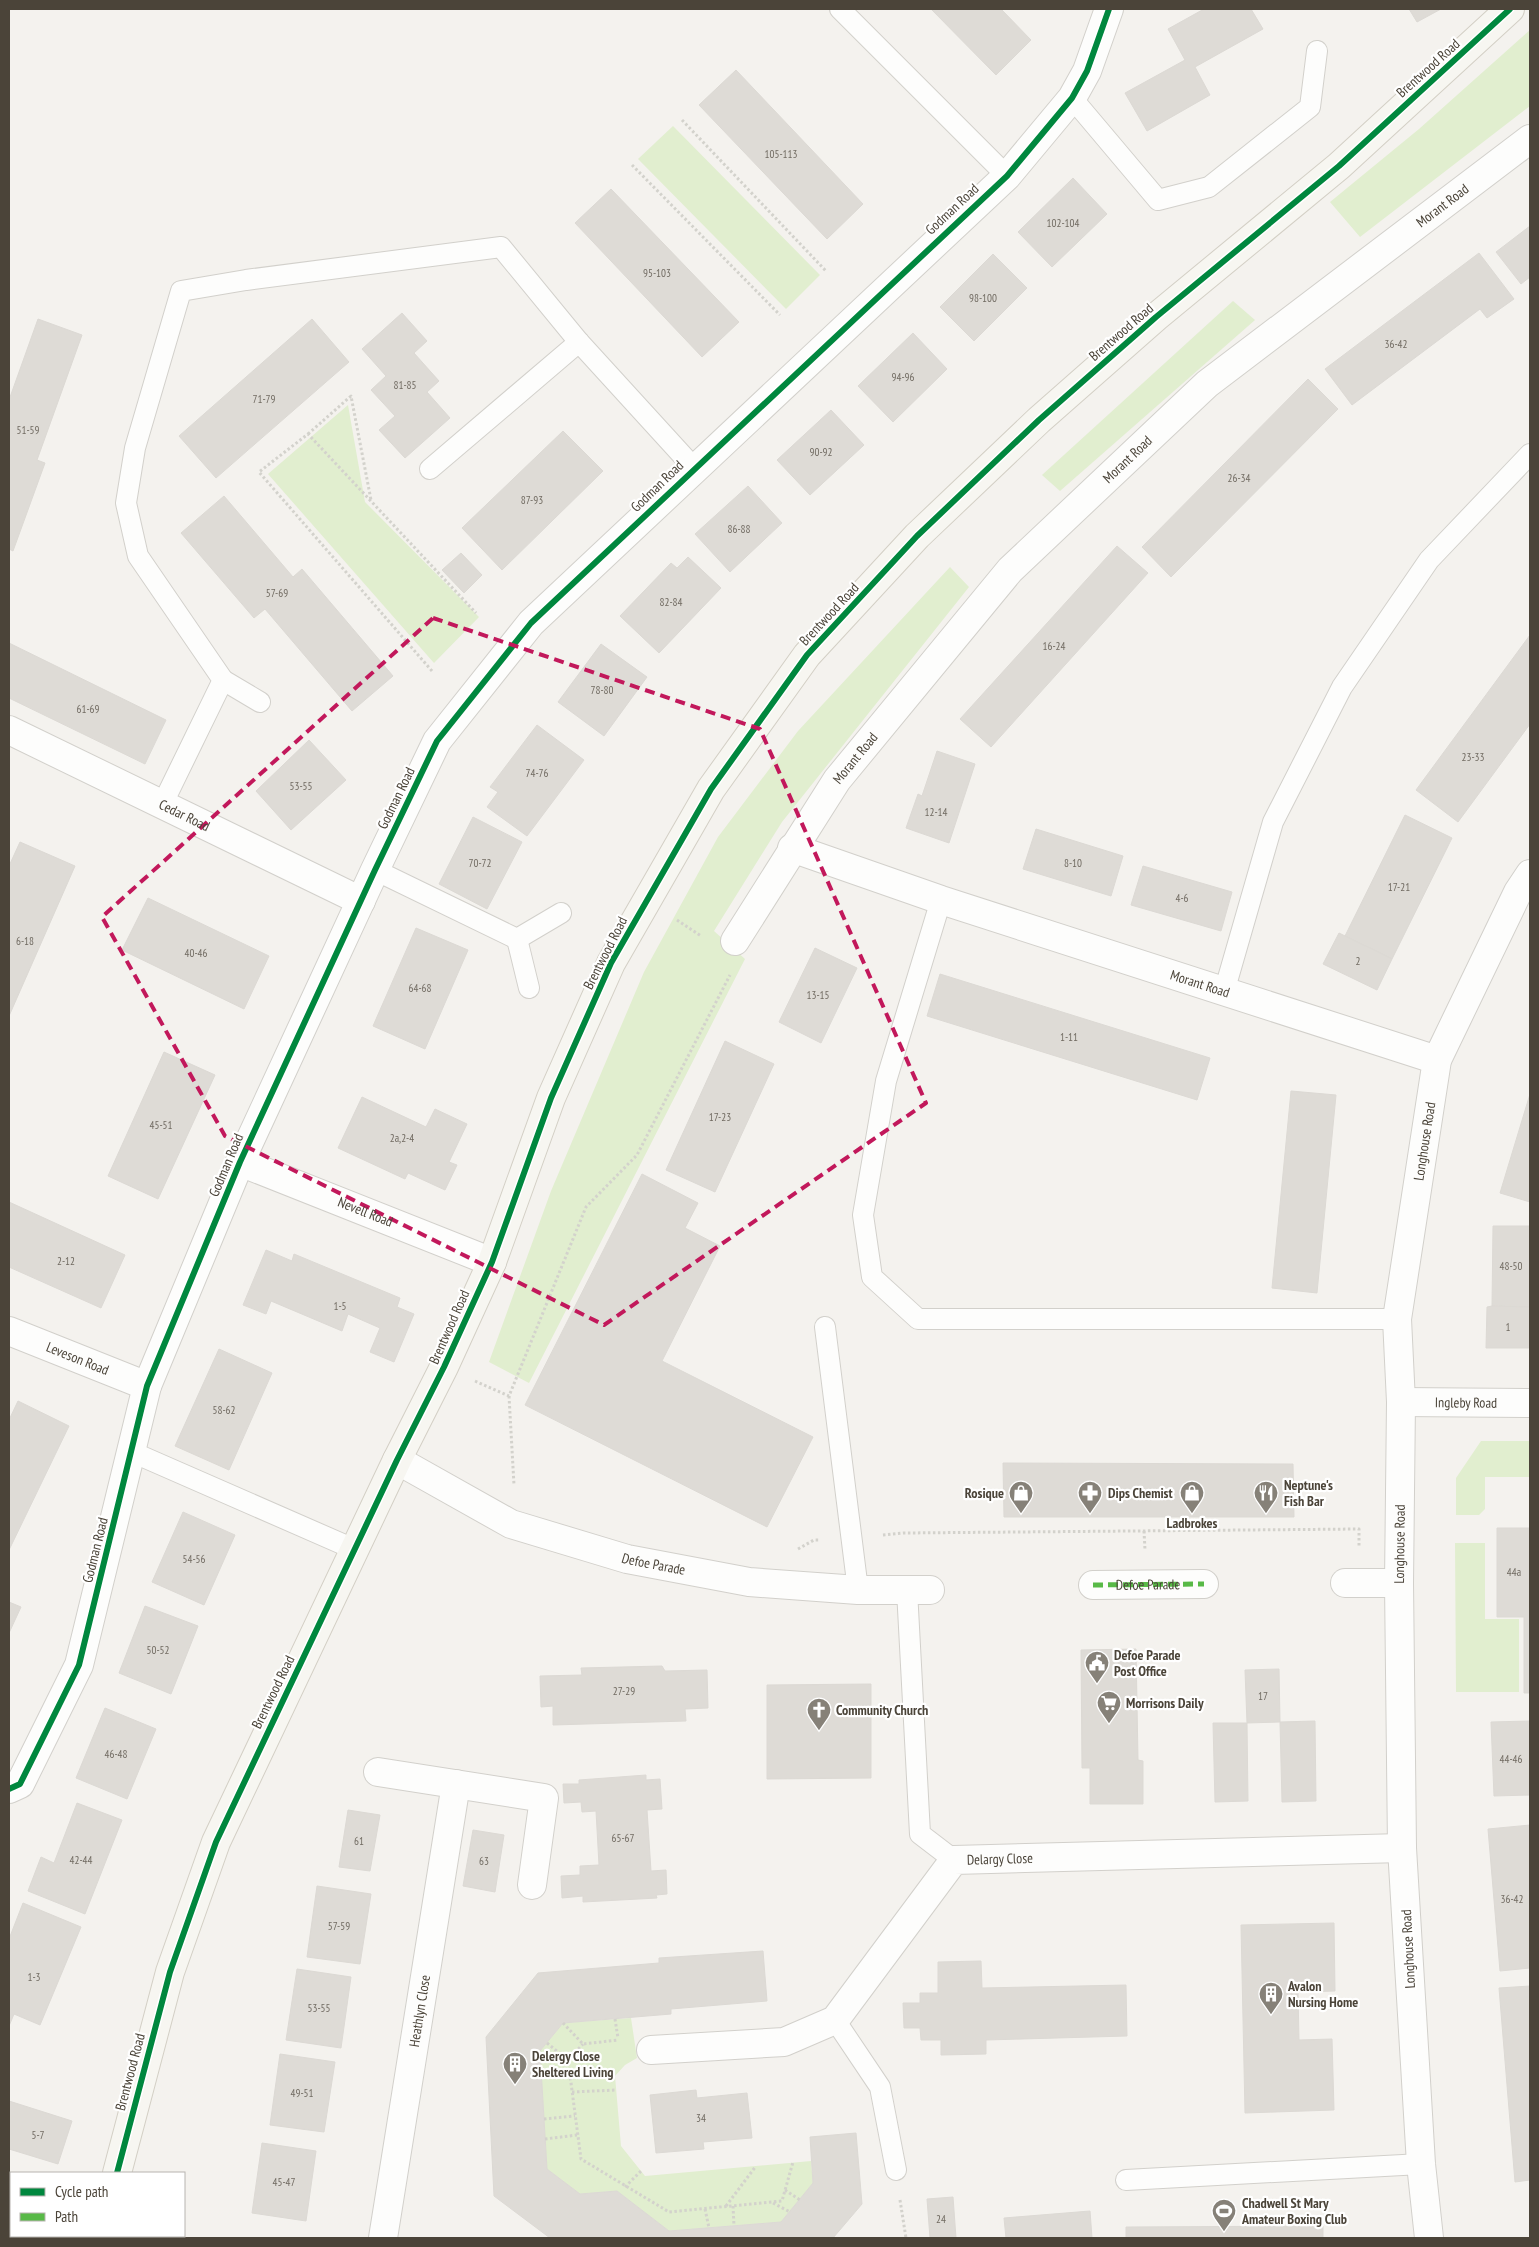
<svg xmlns="http://www.w3.org/2000/svg" width="1539" height="2247" font-family="'PT Sans Narrow',sans-serif">
<rect width="100%" height="100%" fill="#f4f2ee"/>
<g fill="#e1eecf">
<path d="M1530,30V106L1360,237L1330,202L1419,129Z"/>
<path d="M673,126L820,275L786,309L638,159Z"/>
<path d="M1233,301L1255,320L1060,491L1042,475Z"/>
<path d="M348,405L365,502L479,617L434,663L268,474Z"/>
<path d="M950,567L969,587L782,822L714,931L745,959L529,1383L489,1362L551,1191L644,972L718,837L798,731Z"/>
<path d="M1481,1441H1530V1477H1485V1509L1479,1515H1456V1478Z"/>
<path d="M1455,1543H1485V1619H1519V1692H1456Z"/>
<path d="M631,2018L637,2058L625,2065L615,2076L621,2146L645,2176L811,2161L813,2183L781,2222L669,2231L617,2191L580,2194L547,2169L540,2051L563,2023Z"/>
</g>
<g fill="#dedbd6" stroke="#dcd9d4">
<path d="M931,9H1001L1031,40L996,75Z"/>
<path d="M1204,9H1251L1263,29L1195,67L1210,95L1147,131L1125,93L1185,60L1168,29Z"/>
<path d="M1409,9H1441L1417,22Z"/>
<path d="M736,70L863,204L827,239L699,105Z"/>
<path d="M1073,178L1107,214L1052,267L1018,232Z"/>
<path d="M611,189L739,322L702,357L575,223Z"/>
<path d="M1530,226V277L1521,284L1496,252Z"/>
<path d="M1479,253L1514,299L1487,318L1480,309L1352,405L1325,369Z"/>
<path d="M993,254L1027,288L974,341L940,307Z"/>
<path d="M402,313L427,341L414,353L439,381L427,392L450,418L405,458L379,430L395,416L371,390L386,376L362,349Z"/>
<path d="M38,319L82,335L37,460L45,463L13,551L9,549V400Z"/>
<path d="M312,319L349,362L216,478L179,436Z"/>
<path d="M913,333L947,369L893,422L858,386Z"/>
<path d="M1308,379L1338,409L1171,577L1142,547Z"/>
<path d="M831,410L864,445L810,495L777,460Z"/>
<path d="M563,431L603,471L502,570L462,528Z"/>
<path d="M748,486L782,523L730,572L695,534Z"/>
<path d="M224,496L293,577L302,569L393,676L352,711L265,609L254,618L181,533Z"/>
<path d="M1117,546L1148,573L991,747L960,719Z"/>
<path d="M461,553L482,575L464,593L442,570Z"/>
<path d="M688,557L721,588L659,653L620,616L671,563L677,568Z"/>
<path d="M1530,635V724L1458,822L1416,790Z"/>
<path d="M9,643L166,720L145,764L9,698Z"/>
<path d="M601,644L647,677L604,736L558,702Z"/>
<path d="M537,725L584,760L527,836L487,807L498,792L490,787Z"/>
<path d="M309,740L346,780L291,830L256,791Z"/>
<path d="M937,751L975,764L949,843L906,828L918,794L922,796Z"/>
<path d="M1405,815L1452,838L1392,959L1345,936Z"/>
<path d="M473,817L522,842L487,909L439,884Z"/>
<path d="M1036,829L1123,856L1111,896L1023,869Z"/>
<path d="M20,842L75,866L9,1016V866Z"/>
<path d="M1143,866L1232,892L1221,931L1131,905Z"/>
<path d="M148,898L269,956L244,1009L122,950Z"/>
<path d="M416,928L468,950L425,1049L373,1026Z"/>
<path d="M1339,933L1392,959L1377,990L1323,964Z"/>
<path d="M815,948L857,968L821,1043L779,1022Z"/>
<path d="M940,974L1210,1058L1197,1100L927,1016Z"/>
<path d="M725,1041L774,1064L715,1192L666,1170Z"/>
<path d="M164,1052L215,1075L158,1199L108,1176Z"/>
<path d="M1291,1091L1336,1095L1317,1293L1272,1288Z"/>
<path d="M1530,1094V1202L1500,1193Z"/>
<path d="M362,1097L426,1127L435,1109L467,1124L449,1162L457,1165L445,1190L408,1173L405,1179L338,1148Z"/>
<path d="M642,1174L698,1203L685,1228L720,1246L662,1361L813,1437L767,1527L525,1405Z"/>
<path d="M9,1202L125,1255L101,1308L9,1267Z"/>
<path d="M1493,1226H1530V1307L1492,1306Z"/>
<path d="M266,1250L292,1261L294,1254L400,1298L397,1307L414,1314L394,1362L370,1352L380,1328L348,1314L342,1331L271,1301L266,1314L243,1305Z"/>
<path d="M1492,1306L1530,1307V1348H1486L1487,1307Z"/>
<path d="M219,1349L272,1373L229,1470L175,1446Z"/>
<path d="M18,1401L69,1426L9,1550V1420Z"/>
<path d="M1003,1463L1293,1464L1294,1517H1004Z"/>
<path d="M183,1512L235,1535L204,1605L152,1582Z"/>
<path d="M1497,1528H1530V1693H1524V1617H1497Z"/>
<path d="M9,1602L21,1607L9,1633Z"/>
<path d="M145,1606L198,1626L171,1694L119,1673Z"/>
<path d="M1136,1649L1138,1760L1143,1761V1804H1090V1768H1082L1081,1650Z"/>
<path d="M662,1666L665,1671L707,1670L708,1708L685,1709L686,1721L553,1725V1706L541,1707L540,1676L582,1675L581,1668Z"/>
<path d="M1279,1669L1280,1722L1247,1723L1245,1670Z"/>
<path d="M871,1684V1778L767,1779V1685Z"/>
<path d="M105,1708L156,1729L127,1799L76,1778Z"/>
<path d="M1315,1721L1316,1801L1282,1802L1280,1722Z"/>
<path d="M1530,1721V1795L1494,1796L1491,1722Z"/>
<path d="M1213,1723H1247L1248,1801L1215,1802Z"/>
<path d="M646,1775V1780L660,1779L662,1809L647,1810L651,1871L666,1870L667,1894L656,1895L657,1898L583,1902V1896L562,1898L561,1876L580,1875V1866L599,1865L596,1811L582,1812L581,1802L564,1803L563,1784H579V1780Z"/>
<path d="M77,1803L122,1820L85,1914L28,1891L41,1857L54,1863Z"/>
<path d="M348,1810L380,1815L370,1871L339,1867Z"/>
<path d="M1530,1825V1968L1500,1971L1488,1829Z"/>
<path d="M473,1830L504,1835L495,1892L463,1886Z"/>
<path d="M317,1886L371,1894L360,1964L307,1957Z"/>
<path d="M23,1903L81,1927L40,2025L14,2014L9,2026V1939Z"/>
<path d="M1334,1923L1335,1991L1298,1992L1299,2040L1332,2039L1334,2110L1245,2113L1241,1925Z"/>
<path d="M763,1951L767,2001L671,2009V2014L563,2023L540,2051L547,2169L580,2194L617,2191L669,2231L781,2222L813,2183L810,2137L856,2133L862,2204L833,2238H550L494,2196L486,2037L538,1973L659,1963V1958Z"/>
<path d="M981,1961L982,1988L1126,1985L1127,2036L986,2040V2054L941,2055V2040H921L920,2028H904L903,2003H920V1993H938V1962Z"/>
<path d="M297,1969L351,1977L341,2048L286,2040Z"/>
<path d="M1530,1986V2180L1515,2182L1499,1988Z"/>
<path d="M280,2054L335,2062L324,2132L270,2125Z"/>
<path d="M696,2090L697,2098L747,2093L752,2138L703,2142L704,2149L656,2153L650,2095Z"/>
<path d="M9,2101L72,2121L58,2164L9,2149Z"/>
<path d="M262,2143L316,2151L306,2221L252,2213Z"/>
<path d="M953,2197L956,2238H930L927,2199Z"/>
<path d="M1090,2211L1092,2238H1006L1004,2218Z"/>
<path d="M1323,2226V2238H1126V2227Z"/>
</g>
<g fill="none" stroke-linecap="round" stroke-linejoin="round">
<defs>
<g id="lane">
<path d="M840,9L1007,176"/>
<path d="M1072,98L1158,200L1209,187L1310,107L1317,51"/>
<path d="M430,469L579,342"/>
<path d="M223,680L260,702"/>
<path d="M163,803L223,680L138,556L126,503L135,448L181,291L246,280L501,247L579,342L694,468"/>
<path d="M375,870L517,939L561,913"/>
<path d="M941,900L886,1081L863,1215L872,1277L918,1319H1397"/>
<path d="M517,939L529,988"/>
<path d="M1224,992L1273,822L1342,687L1429,560L1530,454"/>
<path d="M825,1327L858,1590"/>
<path d="M132,1452L356,1550"/>
<path d="M907,1590L920,1834L954,1860"/>
<path d="M835,2020L880,2087L896,2170"/>
<path d="M1126,2180L1421,2164"/>
</g>
<g id="street">
<path id="s1" d="M9,730L361,901"/>
<path id="s2" d="M792,848L941,900L1437,1060"/>
<path id="s3" d="M735,941L837,780L1010,570L1207,384L1530,139"/>
<path id="s4" d="M240,1162L492,1262"/>
<path id="s5" d="M9,1331L147,1386"/>
<path id="s6" d="M1401,1402L1530,1403"/>
<path id="s7" d="M397,1460L511,1524L627,1559L749,1582L858,1590H930"/>
<path d="M1345,1583H1399"/>
<path id="s8" d="M1093,1585L1204,1584"/>
<path d="M378,1772L544,1798L532,1885"/>
<path d="M9,1789L20,1784L79,1665L147,1386L240,1162L375,870L437,741L531,623L1007,176L1072,98L1087,71L1109,9"/>
<path id="s9" d="M651,2050L784,2042L835,2020L954,1860L1402,1848"/>
<path id="s10" d="M383,2238L456,1784"/>
<path id="s11" d="M1429,2238L1421,2164L1402,1848L1399,1583L1401,1402L1397,1319L1437,1060L1518,892L1530,874"/>
</g>
<g id="secondary">
<path d="M117,2173L170,1972L216,1842L397,1460L444,1367L492,1262L551,1098L611,963L711,789L807,655L917,536L1039,420L1156,317L1339,166L1510,9"/>
<path d="M104,2238L105,2236"/>
</g>
</defs>
<use href="#lane" stroke="#d2d0cb" stroke-width="22"/>
<use href="#street" stroke="#d2d0cb" stroke-width="30"/>
<use href="#secondary" stroke="#d3cfc5" stroke-width="30"/>
<g stroke="#d3d2cc" stroke-width="3" stroke-dasharray="2.5 2.5" stroke-linecap="butt">
<path d="M682,120L826,271"/>
<path d="M632,165L780,315"/>
<path d="M308,434L351,396L371,500"/>
<path d="M432,671L259,472L308,434L476,613"/>
<path d="M677,920L701,936"/>
<path d="M475,1381L509,1396L586,1207L637,1155L730,975"/>
<path d="M509,1396L514,1485"/>
<path d="M1144,1531L1145,1550"/>
<path d="M883,1535L904,1533L1359,1529V1547"/>
<path d="M798,1549L814,1540H819"/>
<path d="M615,2019L618,2038"/>
<path d="M563,2023L583,2044L618,2040"/>
<path d="M547,2043L568,2060L581,2159L669,2212L782,2201L793,2162"/>
<path d="M568,2060L583,2044"/>
<path d="M572,2092L616,2090"/>
<path d="M544,2119L575,2116"/>
<path d="M545,2139L577,2135"/>
<path d="M625,2187L641,2171"/>
<path d="M785,2190L800,2200"/>
<path d="M900,2200L906,2238"/>
<path d="M773,2203L790,2212"/>
<path d="M726,2206L756,2166"/>
<path d="M733,2206L734,2226"/>
<path d="M705,2209L709,2228"/>
</g>
<use href="#lane" stroke="#fdfdfc" stroke-width="20"/>
<use href="#street" stroke="#fdfdfc" stroke-width="28"/>
<use href="#secondary" stroke="#f7f6f1" stroke-width="28"/>
<path stroke="#58b947" stroke-width="5" stroke-dasharray="10 5" stroke-linecap="butt" d="M1093,1585L1204,1584"/>
<defs>
<g id="cycleway">
<path d="M9,1789L20,1784L79,1665L147,1386L240,1162L375,870L437,741L531,623L1007,176L1072,98L1087,71L1109,9"/>
<path d="M117,2173L170,1972L216,1842L397,1460L444,1367L492,1262L551,1098L611,963L711,789L807,655L917,536L1039,420L1156,317L1339,166L1510,9"/>
</g>
</defs>
<use href="#cycleway" stroke="#fff" stroke-width="9"/>
<use href="#cycleway" stroke="#00873e" stroke-width="6"/>
</g>
<path fill="none" stroke="#c2185b" stroke-width="4" stroke-dasharray="10 6" stroke-linejoin="round" d="M433,618L760,729L926,1103L604,1325L225,1136L102,917Z"/>
<defs>
<symbol id="shop-pin" viewBox="-11 -11 22 30"><path d="M0 17L-7.5 6A9.5 9.5 0 1 1 7.5 6Z" fill="#868178" stroke="#fff"/><path d="M-5-2.5h2.3a2.7 3.5 0 0 1 5.4 0H5L5.5 6h-11ZM-1.5-2.5h3a1.5 2.3 0 0 0-3 0Z" fill="#fff"/></symbol>
<symbol id="pharmacy-pin" viewBox="-11 -11 22 30"><path d="M0 17L-7.5 6A9.5 9.5 0 1 1 7.5 6Z" fill="#868178" stroke="#fff"/><path d="M-2-6h4v4h4v4h-4v4h-4v-4h-4v-4h4Z" fill="#fff"/></symbol>
<symbol id="restaurant-pin" viewBox="-11 -11 22 30"><path d="M0 17L-7.5 6A9.5 9.5 0 1 1 7.5 6Z" fill="#868178" stroke="#fff"/><path d="M-5-6h1v4h1v-4h1v4h1v-4h1v5L-1.5 .5V6h-2V.5L-5-1ZM5-6V6H3V1.5H1.5Q1.5-4 5-6Z" fill="#fff"/></symbol>
<symbol id="civic-pin" viewBox="-11 -11 22 30"><path d="M0 17L-7.5 6A9.5 9.5 0 1 1 7.5 6Z" fill="#868178" stroke="#fff"/><path d="M-.6-6.5H3V-4.5H.6V-3L4-1V1h2V6H-6V1h2V-1L-.6-3ZM-1.2 2.5V6h2.4V2.5Z" fill="#fff"/></symbol>
<symbol id="supermarket-pin" viewBox="-11 -11 22 30"><path d="M0 17L-7.5 6A9.5 9.5 0 1 1 7.5 6Z" fill="#868178" stroke="#fff"/><path d="M-6-5.5h2.5l.6 2H6L4.5 2H-2.5L-4.4-4H-6ZM-1.5 3.2a1.3 1.3 0 1 0 .1 0ZM3 3.2a1.3 1.3 0 1 0 .1 0Z" fill="#fff"/></symbol>
<symbol id="church-pin" viewBox="-11 -11 22 30"><path d="M0 17L-7.5 6A9.5 9.5 0 1 1 7.5 6Z" fill="#868178" stroke="#fff"/><path d="M-1.2-6h2.4v3.5h3.3v2.4h-3.3V6h-2.4V-.1h-3.3v-2.4h3.3Z" fill="#fff"/></symbol>
<symbol id="building-pin" viewBox="-11 -11 22 30"><path d="M0 17L-7.5 6A9.5 9.5 0 1 1 7.5 6Z" fill="#868178" stroke="#fff"/><path d="M-4-6H4V6H1V3H-1V6H-4ZM-2.5-4.3h1.7v1.8h-1.7ZM.8-4.3h1.7v1.8H.8ZM-2.5-1h1.7V.8h-1.7ZM.8-1h1.7V.8H.8Z" fill="#fff"/></symbol>
<symbol id="stadium-pin" viewBox="-11 -11 22 30"><path d="M0 17L-7.5 6A9.5 9.5 0 1 1 7.5 6Z" fill="#868178" stroke="#fff"/><path d="M0-5a6.5 5 0 1 0 0 10a6.5 5 0 1 0 0-10ZM-3.5-1.8h7v3.6h-7Z" fill="#fff"/></symbol>
</defs>
<g fill-rule="evenodd">
<use href="#shop-pin" x="1007" y="1479" width="28" height="38"/>
<use href="#pharmacy-pin" x="1076" y="1479" width="28" height="38"/>
<use href="#shop-pin" x="1178" y="1479" width="28" height="38"/>
<use href="#restaurant-pin" x="1252" y="1479" width="28" height="38"/>
<use href="#civic-pin" x="1083" y="1649" width="28" height="38"/>
<use href="#supermarket-pin" x="1095" y="1689" width="28" height="38"/>
<use href="#church-pin" x="805" y="1696" width="28" height="38"/>
<use href="#building-pin" x="1257" y="1980" width="28" height="38"/>
<use href="#building-pin" x="501" y="2050" width="28" height="38"/>
<use href="#stadium-pin" x="1210" y="2197" width="28" height="38"/>
</g>
<g text-anchor="middle" stroke-width="4.5" stroke-linejoin="round" paint-order="stroke">
<g font-size="11" fill="#706a61">
<text x="781" y="158">105-113</text>
<text x="1063" y="227">102-104</text>
<text x="657" y="277">95-103</text>
<text x="983" y="302">98-100</text>
<text x="1396" y="348">36-42</text>
<text x="903" y="381">94-96</text>
<text x="405" y="389">81-85</text>
<text x="264" y="403">71-79</text>
<text x="28" y="434">51-59</text>
<text x="821" y="456">90-92</text>
<text x="1239" y="482">26-34</text>
<text x="532" y="504">87-93</text>
<text x="739" y="533">86-88</text>
<text x="277" y="597">57-69</text>
<text x="671" y="606">82-84</text>
<text x="1054" y="650">16-24</text>
<text x="602" y="694">78-80</text>
<text x="88" y="713">61-69</text>
<text x="1473" y="761">23-33</text>
<text x="537" y="777">74-76</text>
<text x="301" y="790">53-55</text>
<text x="936" y="816">12-14</text>
<text x="480" y="867">70-72</text>
<text x="1073" y="867">8-10</text>
<text x="1399" y="891">17-21</text>
<text x="1182" y="902">4-6</text>
<text x="25" y="945">6-18</text>
<text x="196" y="957">40-46</text>
<text x="1358" y="965">2</text>
<text x="420" y="992">64-68</text>
<text x="818" y="999">13-15</text>
<text x="1069" y="1041">1-11</text>
<text x="720" y="1121">17-23</text>
<text x="161" y="1129">45-51</text>
<text x="402" y="1142">2a,2-4</text>
<text x="66" y="1265">2-12</text>
<text x="1511" y="1270">48-50</text>
<text x="340" y="1310">1-5</text>
<text x="1508" y="1331">1</text>
<text x="224" y="1414">58-62</text>
<text x="194" y="1563">54-56</text>
<text x="1514" y="1576">44a</text>
<text x="158" y="1654">50-52</text>
<text x="624" y="1695">27-29</text>
<text x="1263" y="1700">17</text>
<text x="116" y="1758">46-48</text>
<text x="1511" y="1763">44-46</text>
<text x="623" y="1842">65-67</text>
<text x="359" y="1845">61</text>
<text x="81" y="1864">42-44</text>
<text x="484" y="1865">63</text>
<text x="1512" y="1903">36-42</text>
<text x="339" y="1930">57-59</text>
<text x="34" y="1981">1-3</text>
<text x="319" y="2012">53-55</text>
<text x="302" y="2097">49-51</text>
<text x="701" y="2122">34</text>
<text x="38" y="2139">5-7</text>
<text x="284" y="2186">45-47</text>
<text x="941" y="2223">24</text>
</g>
<g font-size="14" fill="#4b4439" stroke="#fff">
<text transform="translate(1428 68) rotate(-42)" y="5">Brentwood Road</text>
<text dy="5" stroke="none"><textPath href="#s3" startOffset="1029">Morant Road</textPath></text>
<text transform="translate(952 209) rotate(-43)" y="5">Godman Road</text>
<text transform="translate(1121 332) rotate(-41)" y="5">Brentwood Road</text>
<text dy="5" stroke="none"><textPath href="#s3" startOffset="624">Morant Road</textPath></text>
<text transform="translate(657 486) rotate(-44)" y="5">Godman Road</text>
<text transform="translate(829 614) rotate(-47)" y="5">Brentwood Road</text>
<text dy="5" stroke="none"><textPath href="#s3" startOffset="219">Morant Road</textPath></text>
<text transform="translate(396 798) rotate(-64)" y="5">Godman Road</text>
<text dy="5" stroke="none"><textPath href="#s1" startOffset="195">Cedar Road</textPath></text>
<text transform="translate(605 953) rotate(-63)" y="5">Brentwood Road</text>
<text dy="5" stroke="none"><textPath href="#s2" startOffset="430">Morant Road</textPath></text>
<text dy="5" stroke="none"><textPath href="#s11" startOffset="1100">Longhouse Road</textPath></text>
<text transform="translate(226 1165) rotate(-67)" y="5">Godman Road</text>
<text dy="5" stroke="none"><textPath href="#s4" startOffset="135">Nevell Road</textPath></text>
<text transform="translate(449 1327) rotate(-66)" y="5">Brentwood Road</text>
<text dy="5" stroke="none"><textPath href="#s5" startOffset="74">Leveson Road</textPath></text>
<text dy="5" stroke="none"><textPath href="#s6" startOffset="65">Ingleby Road</textPath></text>
<text dy="5" stroke="none"><textPath href="#s11" startOffset="695">Longhouse Road</textPath></text>
<text transform="translate(95 1550) rotate(-76)" y="5">Godman Road</text>
<text dy="5" stroke="none"><textPath href="#s7" startOffset="279">Defoe Parade</textPath></text>
<text dy="5" stroke="none"><textPath href="#s8" startOffset="55">Defoe Parade</textPath></text>
<text transform="translate(273 1692) rotate(-64)" y="5">Brentwood Road</text>
<text dy="5" stroke="none"><textPath href="#s9" startOffset="434">Delargy Close</textPath></text>
<text transform="translate(1408 1949) rotate(-93)" y="5">Longhouse Road</text>
<text dy="5" stroke="none"><textPath href="#s10" startOffset="230">Heathlyn Close</textPath></text>
<text transform="translate(130 2072) rotate(-75)" y="5">Brentwood Road</text>
</g>
<g font-size="14" font-weight="bold" fill="#4b4439" stroke="#fff" text-anchor="start">
<text x="1284" y="1490">Neptune's<tspan x="1284" dy="16">Fish Bar</tspan></text>
<text x="1004" y="1498" text-anchor="end">Rosique</text>
<text x="1108" y="1498">Dips Chemist</text>
<text x="1192" y="1528" text-anchor="middle">Ladbrokes</text>
<text x="1114" y="1660">Defoe Parade<tspan x="1114" dy="16">Post Office</tspan></text>
<text x="1126" y="1708">Morrisons Daily</text>
<text x="836" y="1715">Community Church</text>
<text x="1288" y="1991">Avalon<tspan x="1288" dy="16">Nursing Home</tspan></text>
<text x="532" y="2061">Delergy Close<tspan x="532" dy="16">Sheltered Living</tspan></text>
<text x="1242" y="2208">Chadwell St Mary<tspan x="1242" dy="16">Amateur Boxing Club</tspan></text>
</g>
</g>
<rect width="1539" height="2247" fill="none" stroke="#4b4439" stroke-width="20"/>
<rect x="10" y="2172" width="175" height="65" fill="#ffffff" stroke="#b7b4b0"/>
<rect x="20" y="2188" width="25" height="8" fill="#00873e" stroke="#b7b4b0"/>
<text x="55" y="2197" font-size="15" fill="#4b4439">Cycle path</text>
<rect x="20" y="2213" width="25" height="8" fill="#58b947" stroke="#b7b4b0"/>
<text x="55" y="2222" font-size="15" fill="#4b4439">Path</text>
</svg>
